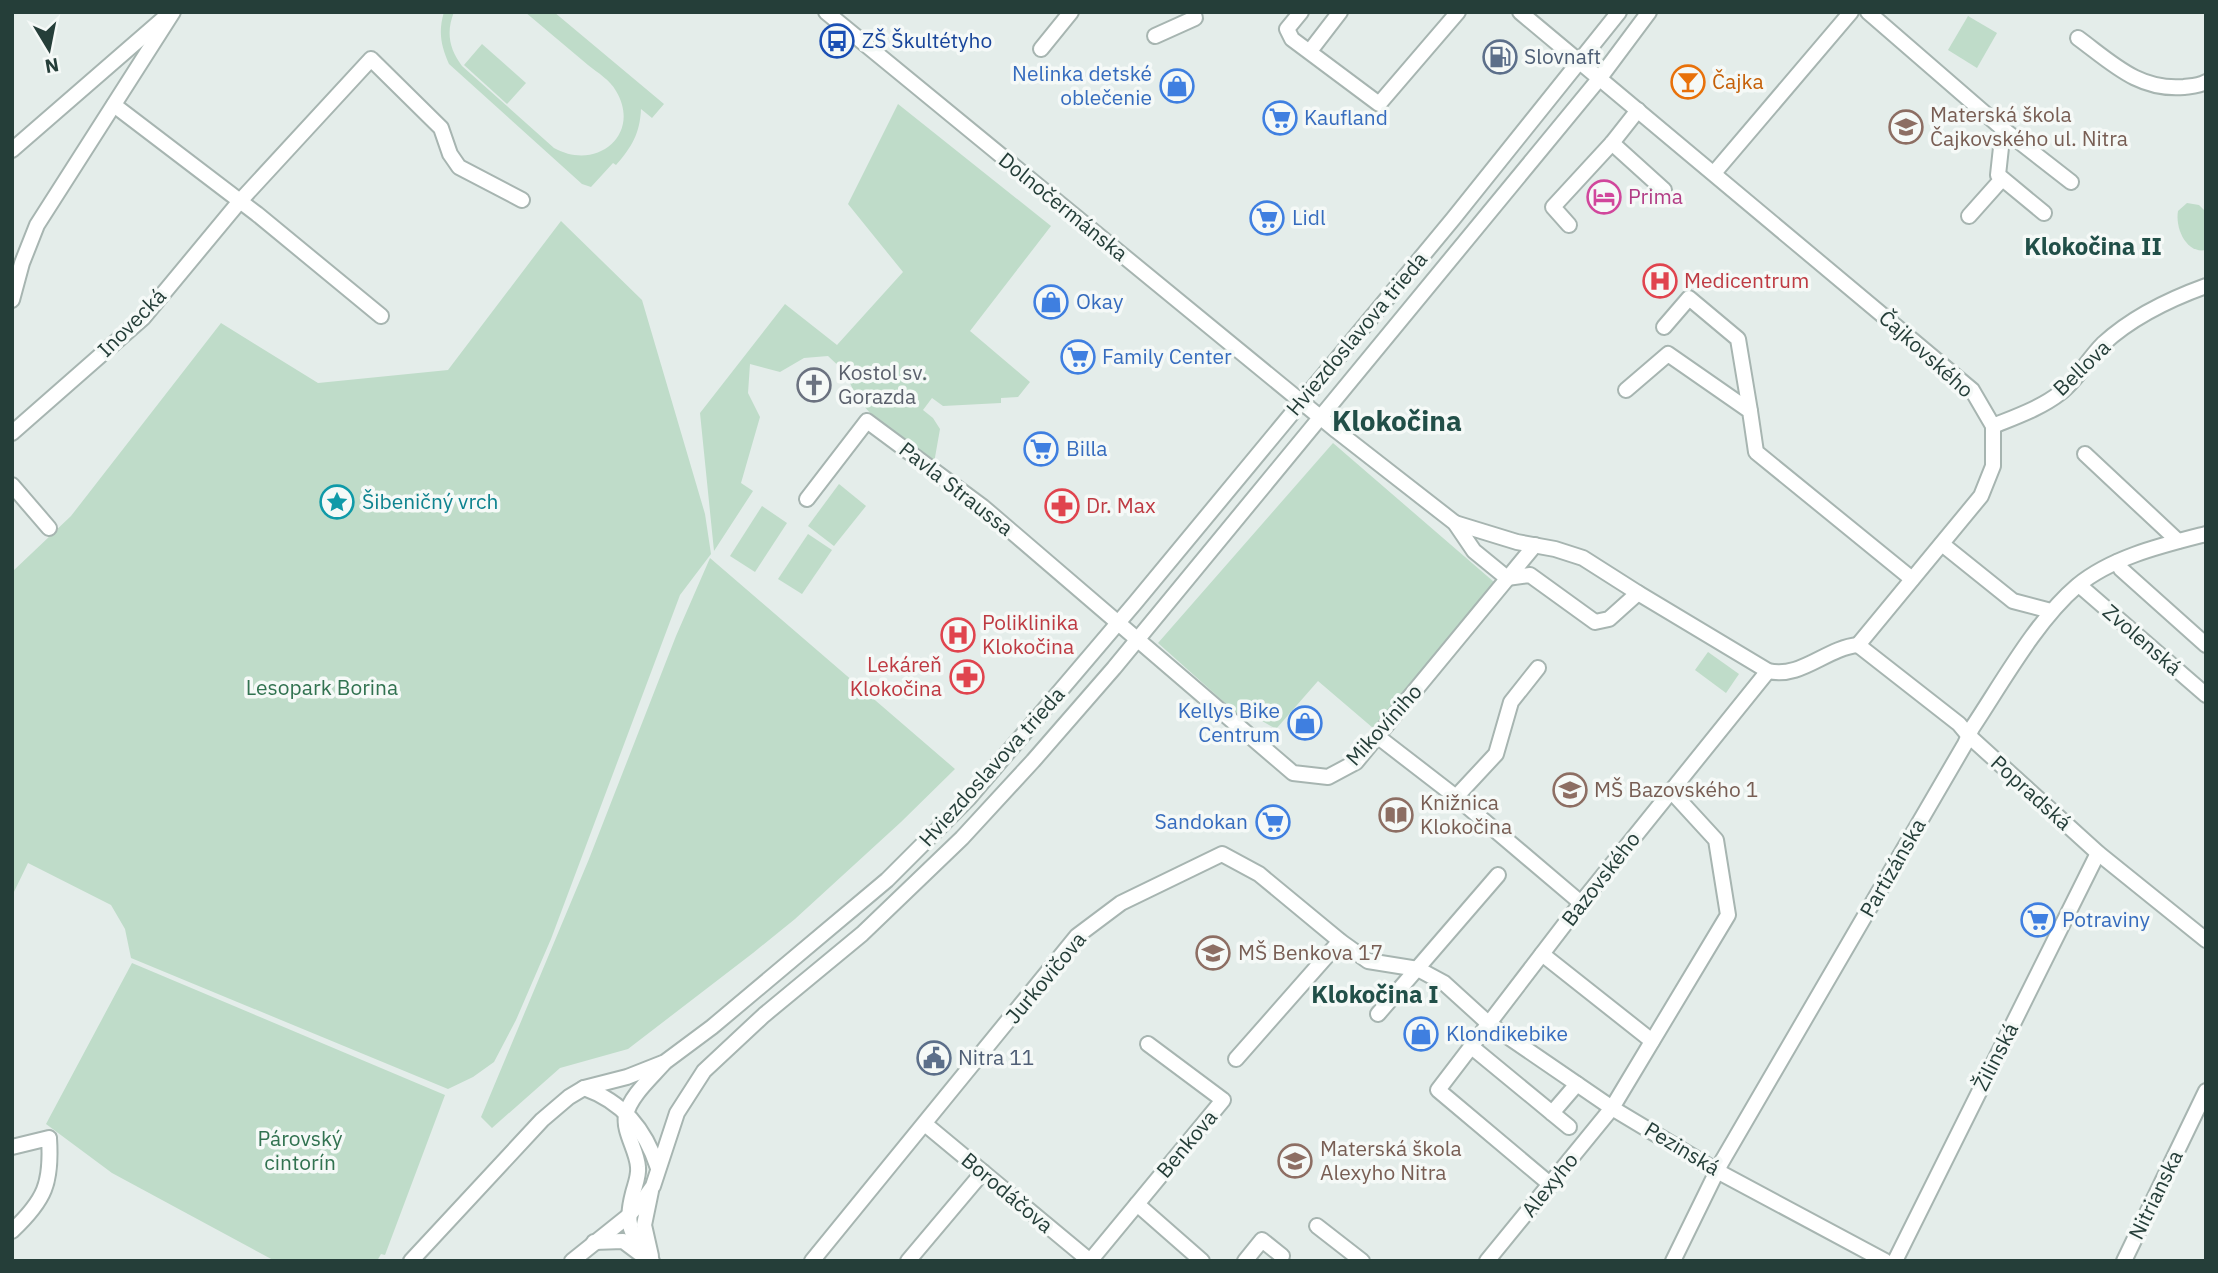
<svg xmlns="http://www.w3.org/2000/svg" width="2218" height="1273" font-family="'IBM Plex Sans',sans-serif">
<rect width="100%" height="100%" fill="#e4edea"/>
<g fill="#bfdcc9">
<path d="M444,12H454C446,32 449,49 462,66L554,148C597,172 642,134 616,91C610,80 598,73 588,65C567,47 546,30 525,12H554L664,104L652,118L641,109C640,133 632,147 616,165L613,163L591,187L582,184L449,64C441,46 438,32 444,12Z"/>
<path d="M1968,16L1997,33L1977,68L1948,50Z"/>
<path d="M482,44L526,83L507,104L464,65Z"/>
<path d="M898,104L1051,226L970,331L1030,382L1018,397L1001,398V403L943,406L932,398L923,410L933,418L940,429L934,463L871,414L863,405L869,398L860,390L855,394L845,372L828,356L804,358L780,372L750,364L748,393L760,417L741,483L753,491L714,551L700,413L785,304L837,345L903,272L848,204Z"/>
<path d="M2187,203L2199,205L2206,212V250C2186,254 2175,228 2178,211Z"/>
<path d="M561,221L642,300L705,514L711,554L680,595L551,939L516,1020L494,1062L473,1077L448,1089L131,958L125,929L111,905L28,863L12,896V572L71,516L221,323L318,383L448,370Z"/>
<path d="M1333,443L1494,582L1373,728L1318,681L1276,729L1250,714L1244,720L1158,643Z"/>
<path d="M839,484L866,506L834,546L808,526Z"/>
<path d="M762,506L787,523L755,572L730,556Z"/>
<path d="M808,534L832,550L802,594L778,579Z"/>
<path d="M710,558L955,769L901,822L795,919L753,953L628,1049L560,1068L492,1128L481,1117L589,859L676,636Z"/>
<path d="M1708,652L1739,674L1726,693L1695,670Z"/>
<path d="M132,963L445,1095L385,1255L381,1254L377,1261H275L112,1173L46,1124Z"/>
</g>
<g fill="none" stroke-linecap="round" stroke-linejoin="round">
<defs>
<g id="minor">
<path d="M826,12L1337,431L1455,523L1474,551L1507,578L1530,575L1595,622L1609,619L1638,593"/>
<path d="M1301,12L1287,29L1292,39L1379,104L1458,12"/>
<path d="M1520,12L1972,390L1993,426V466L1981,496L1858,645"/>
<path d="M1868,12L2003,129L2071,182"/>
<path d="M1155,36L1195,18L1193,12"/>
<path d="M2078,38C2112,63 2139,91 2184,87C2192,86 2199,86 2206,82"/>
<path d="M1041,49L1071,12"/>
<path d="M1310,51L1340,12"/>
<path d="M114,105L257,214L381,316"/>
<path d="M2003,129L1998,175L2044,213"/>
<path d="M1612,143L1664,190"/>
<path d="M12,150L164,18"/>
<path d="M1714,173L1851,12"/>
<path d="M1969,216L2002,179"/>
<path d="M1569,225L1553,207L1612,143L1638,110"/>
<path d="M12,300L22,263L37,225L173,12"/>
<path d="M1664,327L1689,298L1738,339L1750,411"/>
<path d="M1626,390L1668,354L1750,411L1756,452L1912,579"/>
<path d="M1993,426C2015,417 2041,408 2060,393C2077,380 2088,359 2103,344C2131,318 2170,299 2206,286"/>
<path d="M12,433L143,318L240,201L371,59L441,128L450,154L459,167L522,200"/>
<path d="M2085,454L2178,541"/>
<path d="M12,485L49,528"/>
<path d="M807,499L867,421L983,507L1293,773L1328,777L1356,762L1535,545"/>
<path d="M1455,523L1517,542L1555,549L1583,558L1638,593L1768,671C1801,679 1826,648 1858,645"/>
<path d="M1942,544L2013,601L2051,611"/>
<path d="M2117,562L2121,569L2206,645"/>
<path d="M2079,585L2206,695"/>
<path d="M1858,645L1959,724L1969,736L2098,853L2206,940"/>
<path d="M1377,736L1456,797L1581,903"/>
<path d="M1456,797L1496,754L1511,702L1538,668"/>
<path d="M1542,954L1652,1041"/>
<path d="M1378,1014L1498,875"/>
<path d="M1473,1048L1552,1113L1577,1084"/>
<path d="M1236,1059L1340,941"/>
<path d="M584,1088C623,1102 645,1129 658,1168"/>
<path d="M1552,1113L1569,1127"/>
<path d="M925,1124L1090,1261L1223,1100L1148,1044"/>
<path d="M12,1147L49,1138C52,1183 45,1200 12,1231"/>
<path d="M1551,1185L1438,1090L1581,903L1768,671"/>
<path d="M1137,1204L1202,1261"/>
<path d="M1317,1226L1362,1261"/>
<path d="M594,1242L623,1241L639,1253"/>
<path d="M651,1256L644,1225L651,1191"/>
<path d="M411,1261L542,1120L569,1097L584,1088L627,1077L665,1062L712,1027L887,880L969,798L1135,603L1453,219L1619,12"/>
<path d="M572,1261L627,1217L643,1200L653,1186L677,1113L704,1071L764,1015L862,934L962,838L1033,761L1114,668L1599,79L1649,12"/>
<path d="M652,1261C631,1234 624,1227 633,1193C635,1185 639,1176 638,1167C637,1150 623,1132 626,1115C630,1096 652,1077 664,1063"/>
<path d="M812,1261L1077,936L1121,903L1222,854L1259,874L1340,941L1368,961L1418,969L1444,983L1488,1023L1612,1108L1717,1171L1885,1261"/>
<path d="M908,1261L983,1172"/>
<path d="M1245,1261L1262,1240L1282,1256"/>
<path d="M1487,1261L1612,1108L1728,915L1716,840L1671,791"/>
<path d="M1673,1261L1721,1163L1965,744L1972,728C2002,683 2036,621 2077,586C2112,557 2163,545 2206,534"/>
<path d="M1895,1261L2098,853"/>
<path d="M2124,1261L2206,1091"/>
</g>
</defs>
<use href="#minor" stroke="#a7b5b1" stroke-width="18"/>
<use href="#minor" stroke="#fff" stroke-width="14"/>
</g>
<defs>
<symbol id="bus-ring" viewBox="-11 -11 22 22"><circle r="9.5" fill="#f5f9f7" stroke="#1a4fb4" stroke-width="1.5"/><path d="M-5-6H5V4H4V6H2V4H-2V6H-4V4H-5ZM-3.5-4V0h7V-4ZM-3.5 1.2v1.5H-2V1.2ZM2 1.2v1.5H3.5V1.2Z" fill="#1a4fb4"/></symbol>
<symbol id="fuel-ring" viewBox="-11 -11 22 22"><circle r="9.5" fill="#f5f9f7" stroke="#5c6f8a" stroke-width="1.5"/><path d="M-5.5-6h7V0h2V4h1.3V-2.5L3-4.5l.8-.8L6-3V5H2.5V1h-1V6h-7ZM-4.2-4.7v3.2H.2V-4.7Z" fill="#5c6f8a"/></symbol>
<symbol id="bar-ring" viewBox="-11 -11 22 22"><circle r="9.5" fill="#f5f9f7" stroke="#e8710a" stroke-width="1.5"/><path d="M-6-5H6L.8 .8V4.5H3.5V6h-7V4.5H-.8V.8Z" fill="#e8710a"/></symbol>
<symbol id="shop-ring" viewBox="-11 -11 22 22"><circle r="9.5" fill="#f5f9f7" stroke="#3f7fe0" stroke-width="1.5"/><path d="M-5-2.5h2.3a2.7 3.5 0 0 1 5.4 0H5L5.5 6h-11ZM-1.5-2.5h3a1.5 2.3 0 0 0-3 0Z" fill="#3f7fe0"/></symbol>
<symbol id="supermarket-ring" viewBox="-11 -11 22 22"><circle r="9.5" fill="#f5f9f7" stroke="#3f7fe0" stroke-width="1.5"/><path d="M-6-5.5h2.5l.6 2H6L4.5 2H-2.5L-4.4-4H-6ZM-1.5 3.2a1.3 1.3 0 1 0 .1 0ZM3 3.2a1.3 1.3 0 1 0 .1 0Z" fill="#3f7fe0"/></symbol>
<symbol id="school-ring" viewBox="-11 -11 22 22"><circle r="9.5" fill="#f5f9f7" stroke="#8d6e63" stroke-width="1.5"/><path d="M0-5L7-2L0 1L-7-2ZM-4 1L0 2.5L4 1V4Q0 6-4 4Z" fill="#8d6e63"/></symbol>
<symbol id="hotel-ring" viewBox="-11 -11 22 22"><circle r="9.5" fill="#f5f9f7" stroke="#d1479c" stroke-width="1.5"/><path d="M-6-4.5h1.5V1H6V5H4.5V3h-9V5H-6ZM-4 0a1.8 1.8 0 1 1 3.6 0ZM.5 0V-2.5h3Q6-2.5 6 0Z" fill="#d1479c"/></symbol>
<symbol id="hospital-ring" viewBox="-11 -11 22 22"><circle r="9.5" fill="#f5f9f7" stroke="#e0444e" stroke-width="1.5"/><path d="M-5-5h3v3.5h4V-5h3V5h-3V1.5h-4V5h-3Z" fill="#e0444e"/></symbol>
<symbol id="church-ring" viewBox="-11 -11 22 22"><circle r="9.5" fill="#f5f9f7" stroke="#6b7280" stroke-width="1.5"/><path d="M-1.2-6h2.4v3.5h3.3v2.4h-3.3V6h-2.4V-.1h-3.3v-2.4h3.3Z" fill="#6b7280"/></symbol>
<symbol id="sight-ring" viewBox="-11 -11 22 22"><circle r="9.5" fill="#f5f9f7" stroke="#0f9aa8" stroke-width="1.5"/><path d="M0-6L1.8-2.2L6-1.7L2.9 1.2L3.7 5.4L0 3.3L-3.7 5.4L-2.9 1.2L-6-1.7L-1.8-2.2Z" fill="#0f9aa8"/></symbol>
<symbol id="pharmacy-ring" viewBox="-11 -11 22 22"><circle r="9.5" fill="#f5f9f7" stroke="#e0444e" stroke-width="1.5"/><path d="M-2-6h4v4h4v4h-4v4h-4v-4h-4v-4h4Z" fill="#e0444e"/></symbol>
<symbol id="library-ring" viewBox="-11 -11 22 22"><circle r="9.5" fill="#f5f9f7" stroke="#8d6e63" stroke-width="1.5"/><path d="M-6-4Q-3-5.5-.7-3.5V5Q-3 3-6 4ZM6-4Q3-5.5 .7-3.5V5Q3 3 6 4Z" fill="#8d6e63"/></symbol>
<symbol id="civic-ring" viewBox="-11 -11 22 22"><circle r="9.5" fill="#f5f9f7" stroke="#5c6f8a" stroke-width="1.5"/><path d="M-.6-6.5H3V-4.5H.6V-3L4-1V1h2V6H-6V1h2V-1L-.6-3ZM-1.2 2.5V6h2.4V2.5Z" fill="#5c6f8a"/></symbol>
</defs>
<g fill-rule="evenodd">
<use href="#bus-ring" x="818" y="22" width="38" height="38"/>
<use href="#fuel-ring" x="1481" y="38" width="38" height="38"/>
<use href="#bar-ring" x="1669" y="63" width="38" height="38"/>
<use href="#shop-ring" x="1158" y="67" width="38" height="38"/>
<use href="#supermarket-ring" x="1261" y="99" width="38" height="38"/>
<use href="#school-ring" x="1887" y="108" width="38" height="38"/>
<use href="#hotel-ring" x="1585" y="178" width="38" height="38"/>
<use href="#supermarket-ring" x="1248" y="199" width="38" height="38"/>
<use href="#hospital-ring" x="1641" y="262" width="38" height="38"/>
<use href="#shop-ring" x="1032" y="283" width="38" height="38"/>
<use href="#supermarket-ring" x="1059" y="338" width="38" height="38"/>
<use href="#church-ring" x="795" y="366" width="38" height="38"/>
<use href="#supermarket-ring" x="1022" y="430" width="38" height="38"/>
<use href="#sight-ring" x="318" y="483" width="38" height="38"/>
<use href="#pharmacy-ring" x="1043" y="487" width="38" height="38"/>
<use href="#hospital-ring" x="939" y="616" width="38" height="38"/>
<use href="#pharmacy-ring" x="948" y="658" width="38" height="38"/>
<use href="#shop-ring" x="1286" y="704" width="38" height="38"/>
<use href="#school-ring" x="1551" y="771" width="38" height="38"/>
<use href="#library-ring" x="1377" y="796" width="38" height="38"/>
<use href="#supermarket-ring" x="1254" y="803" width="38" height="38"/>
<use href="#supermarket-ring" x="2019" y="901" width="38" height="38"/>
<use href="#school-ring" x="1194" y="934" width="38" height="38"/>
<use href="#shop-ring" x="1402" y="1015" width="38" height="38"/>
<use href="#civic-ring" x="915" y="1039" width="38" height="38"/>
<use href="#school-ring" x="1276" y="1142" width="38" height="38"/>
</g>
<g text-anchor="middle" stroke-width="7" stroke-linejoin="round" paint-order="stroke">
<g font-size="21" fill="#164399" stroke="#f5f9f7" text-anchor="start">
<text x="862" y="48">ZŠ Škultétyho</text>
</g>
<g font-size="21" fill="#4e5e75" stroke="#f5f9f7" text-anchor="start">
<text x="1524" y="64">Slovnaft</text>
<text x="958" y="1065">Nitra 11</text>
</g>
<g font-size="21" fill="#366cbe" stroke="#f5f9f7" text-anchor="start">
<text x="1152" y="81" text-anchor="end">Nelinka detské<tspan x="1152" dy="24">oblečenie</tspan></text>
<text x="1304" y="125">Kaufland</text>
<text x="1292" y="225">Lidl</text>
<text x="1076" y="309">Okay</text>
<text x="1102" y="364">Family Center</text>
<text x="1066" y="456">Billa</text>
<text x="1280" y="718" text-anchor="end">Kellys Bike<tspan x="1280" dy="24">Centrum</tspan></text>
<text x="1248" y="829" text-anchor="end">Sandokan</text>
<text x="2062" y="927">Potraviny</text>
<text x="1446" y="1041">Klondikebike</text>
</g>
<g font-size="21" fill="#c56008" stroke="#f5f9f7" text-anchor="start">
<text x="1712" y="89">Čajka</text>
</g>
<g font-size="21" fill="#785e54" stroke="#f5f9f7" text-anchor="start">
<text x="1930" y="122">Materská škola<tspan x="1930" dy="24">Čajkovského ul. Nitra</tspan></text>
<text x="1594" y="797">MŠ Bazovského 1</text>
<text x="1420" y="810">Knižnica<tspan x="1420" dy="24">Klokočina</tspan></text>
<text x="1238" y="960">MŠ Benkova 17</text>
<text x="1320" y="1156">Materská škola<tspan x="1320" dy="24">Alexyho Nitra</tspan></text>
</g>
<g font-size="21" fill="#b23c85" stroke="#f5f9f7" text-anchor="start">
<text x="1628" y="204">Prima</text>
</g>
<g font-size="21" fill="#253e39" stroke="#f5f9f7">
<text transform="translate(1063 207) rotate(39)" y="7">Dolnočermánska</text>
<text transform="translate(132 323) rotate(-45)" y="7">Inovecká</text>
<text transform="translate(1357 334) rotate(-50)" y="7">Hviezdoslavova trieda</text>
<text transform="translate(1926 354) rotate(42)" y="7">Čajkovského</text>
<text transform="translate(2082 368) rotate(-44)" y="7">Bellova</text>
<text transform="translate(956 489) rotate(38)" y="7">Pavla Straussa</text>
<text transform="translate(2142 640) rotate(41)" y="7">Zvolenská</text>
<text transform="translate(1384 725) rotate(-48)" y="7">Mikovíniho</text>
<text transform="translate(992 767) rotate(-48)" y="7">Hviezdoslavova trieda</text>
<text transform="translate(2031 793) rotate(42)" y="7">Popradská</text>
<text transform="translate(1893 868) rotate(-60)" y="7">Partizánska</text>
<text transform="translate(1601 879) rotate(-52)" y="7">Bazovského</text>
<text transform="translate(1046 978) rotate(-50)" y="7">Jurkovičova</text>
<text transform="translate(1996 1057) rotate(-63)" y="7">Žilinská</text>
<text transform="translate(1187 1144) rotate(-50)" y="7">Benkova</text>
<text transform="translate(1682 1149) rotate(31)" y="7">Pezinská</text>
<text transform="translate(1550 1185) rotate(-51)" y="7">Alexyho</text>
<text transform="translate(1007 1193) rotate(40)" y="7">Borodáčova</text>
<text transform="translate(2156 1195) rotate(-64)" y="7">Nitrianska</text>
</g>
<g font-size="21" fill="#be3a42" stroke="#f5f9f7" text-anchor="start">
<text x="1684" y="288">Medicentrum</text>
<text x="1086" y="513">Dr. Max</text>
<text x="982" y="630">Poliklinika<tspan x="982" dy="24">Klokočina</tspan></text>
<text x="942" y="672" text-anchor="end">Lekáreň<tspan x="942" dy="24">Klokočina</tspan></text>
</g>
<g font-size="21" fill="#5b616d" stroke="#f5f9f7" text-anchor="start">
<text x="838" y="380">Kostol sv.<tspan x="838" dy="24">Gorazda</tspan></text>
</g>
<g font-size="21" fill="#0d838f" stroke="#f5f9f7" text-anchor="start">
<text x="362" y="509">Šibeničný vrch</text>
</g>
<g font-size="21" fill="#317250" stroke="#f5f9f7">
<text x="322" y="695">Lesopark Borina</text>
<text x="300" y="1146">Párovský<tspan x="300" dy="24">cintorín</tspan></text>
</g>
<g font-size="24" font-weight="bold" fill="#214f48" stroke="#f5f9f7">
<text x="2093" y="255">Klokočina II</text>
<text x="1375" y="1003">Klokočina I</text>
</g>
<g font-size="28" font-weight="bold" fill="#214f48" stroke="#f5f9f7">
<text x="1397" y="431">Klokočina</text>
</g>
</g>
<rect width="2218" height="1273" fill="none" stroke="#253e39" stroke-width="28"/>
<g transform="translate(49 49) rotate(170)" stroke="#f5f9f7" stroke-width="5" paint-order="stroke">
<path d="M0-5L12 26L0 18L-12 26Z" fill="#253e39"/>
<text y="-10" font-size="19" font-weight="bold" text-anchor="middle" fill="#253e39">N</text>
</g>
</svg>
